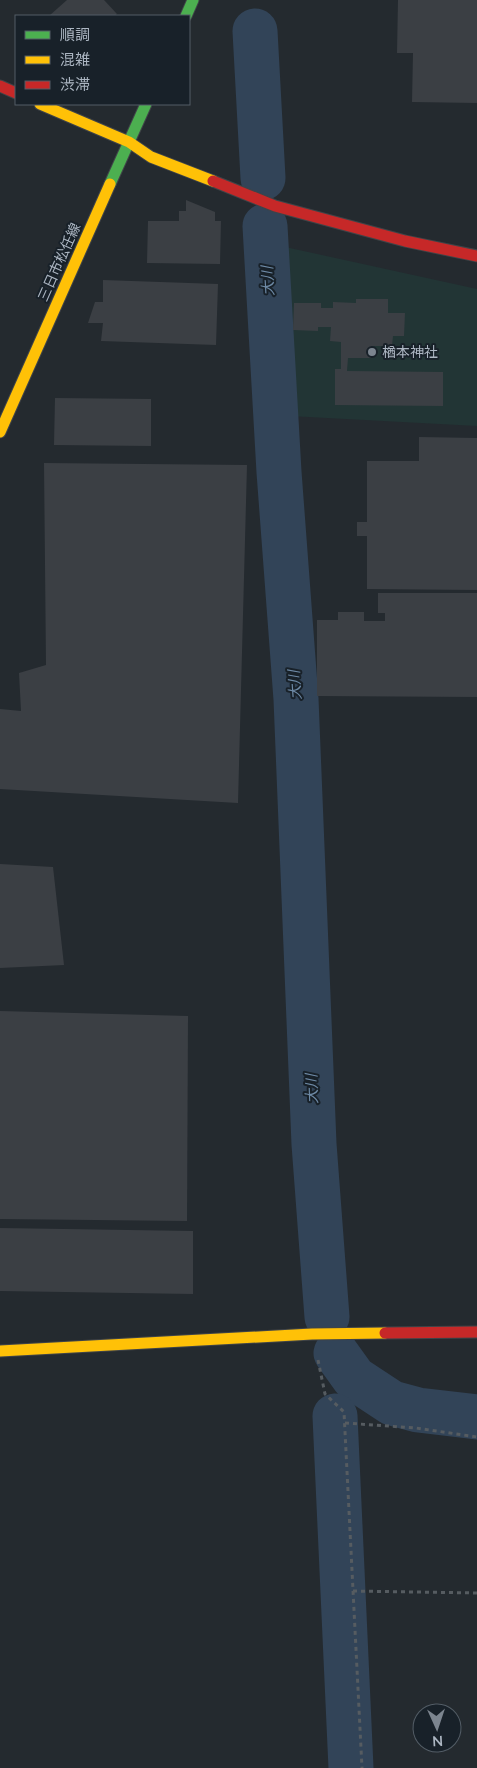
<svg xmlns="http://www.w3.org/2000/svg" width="477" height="1768" font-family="Lato,'Noto Sans JP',sans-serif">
<rect width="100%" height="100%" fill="#242a2f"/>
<path fill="#223535" d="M267,243L477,289V426L271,415Z"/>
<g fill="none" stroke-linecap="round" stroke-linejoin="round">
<g stroke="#324458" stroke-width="45">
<path d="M255,31L263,178"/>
<path d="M265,226L279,472L296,699L314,1144L327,1317"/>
<path d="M336,1353L354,1378L392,1403L418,1410L477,1417"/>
<path d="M335,1416L351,1768"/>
</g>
</g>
<g fill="#3b3f44">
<path d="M67,0H104L117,14L114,16H49Z"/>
<path d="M398,0H477V103L412,102L413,53H397Z"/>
<path d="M186,200L215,212V221H221L220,264L147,263L148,221H179V211H186Z"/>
<path d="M103,280L218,284L216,345L101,341L103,323H88L95,302H103Z"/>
<path d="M356,299H388V313H405L404,336H393L392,346H371V358H348L347,371L443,372V406L335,405V369H341V342L330,341L331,327H318V331L293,330L294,303H321V308H333V302L356,303Z"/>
<path d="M55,398L151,399V446L54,445Z"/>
<path d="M419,437L477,438V590L367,589V536H357V522H367V461H419Z"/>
<path d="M44,463L247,465L238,803L0,789V709L21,711L19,673L46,665Z"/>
<path d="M378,593H477V697L317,696V620H338V612H364V621H385V613H378Z"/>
<path d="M0,864L53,867L64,965L0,968Z"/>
<path d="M0,1011L188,1016L187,1221L0,1219Z"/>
<path d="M0,1228L193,1231V1294L0,1291Z"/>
</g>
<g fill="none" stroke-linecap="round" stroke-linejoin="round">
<defs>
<g id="fast">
<path d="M186,16L193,0"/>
<path d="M110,184L146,104"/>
</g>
<g id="slow">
<path d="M40,104L129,142L151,157L213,181"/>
<path d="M0,432L110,184"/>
<path d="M0,1351L312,1334L385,1333"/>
</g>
<g id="jam">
<path d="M0,86L16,93"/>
<path d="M213,181L275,206L405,241L477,256"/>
<path d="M385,1333L477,1332"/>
</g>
</defs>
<use href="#fast" stroke="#404448" stroke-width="13"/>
<use href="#slow" stroke="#404448" stroke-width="13"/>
<use href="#jam" stroke="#404448" stroke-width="13"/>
<g stroke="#565c61" stroke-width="3" stroke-dasharray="4 4" stroke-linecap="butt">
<path d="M318,1360L325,1394L344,1412L362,1768"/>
<path d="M345,1423L416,1428L477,1437"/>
<path d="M353,1591L477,1593"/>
</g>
<use href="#fast" stroke="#4caf50" stroke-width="11"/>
<use href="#slow" stroke="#ffc107" stroke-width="11"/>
<use href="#jam" stroke="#c62828" stroke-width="11"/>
</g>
<circle fill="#7c858f" stroke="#182129" stroke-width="2" cx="372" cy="352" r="5"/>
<g text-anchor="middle" stroke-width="4" stroke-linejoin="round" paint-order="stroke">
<g font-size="14" fill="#acb6c2" stroke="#182129">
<text transform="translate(59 262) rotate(-66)" y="5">三日市松任線</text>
</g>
<g font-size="14" fill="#acb6c2" stroke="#182129" text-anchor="start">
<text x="382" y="357">楢本神社</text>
</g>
<g font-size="15" font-style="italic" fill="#6e8aa6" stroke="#182129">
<text transform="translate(268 281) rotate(-93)" y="5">大川</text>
<text transform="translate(295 685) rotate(-94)" y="5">大川</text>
<text transform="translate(312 1089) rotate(-92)" y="5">大川</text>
</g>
</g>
<rect x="15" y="15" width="175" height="90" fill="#182129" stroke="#535d66"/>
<rect x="25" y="31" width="25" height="8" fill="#4caf50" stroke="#535d66"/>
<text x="60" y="40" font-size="15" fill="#acb6c2">順調</text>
<rect x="25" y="56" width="25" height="8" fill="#ffc107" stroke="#535d66"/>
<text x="60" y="65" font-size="15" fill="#acb6c2">混雑</text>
<rect x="25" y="81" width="25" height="8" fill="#c62828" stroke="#535d66"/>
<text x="60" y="90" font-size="15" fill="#acb6c2">渋滞</text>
<g transform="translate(437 1728) rotate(177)"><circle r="24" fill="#182129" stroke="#535d66"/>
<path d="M0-4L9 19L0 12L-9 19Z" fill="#7c858f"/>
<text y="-8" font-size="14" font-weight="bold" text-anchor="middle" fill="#acb6c2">N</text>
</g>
</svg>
